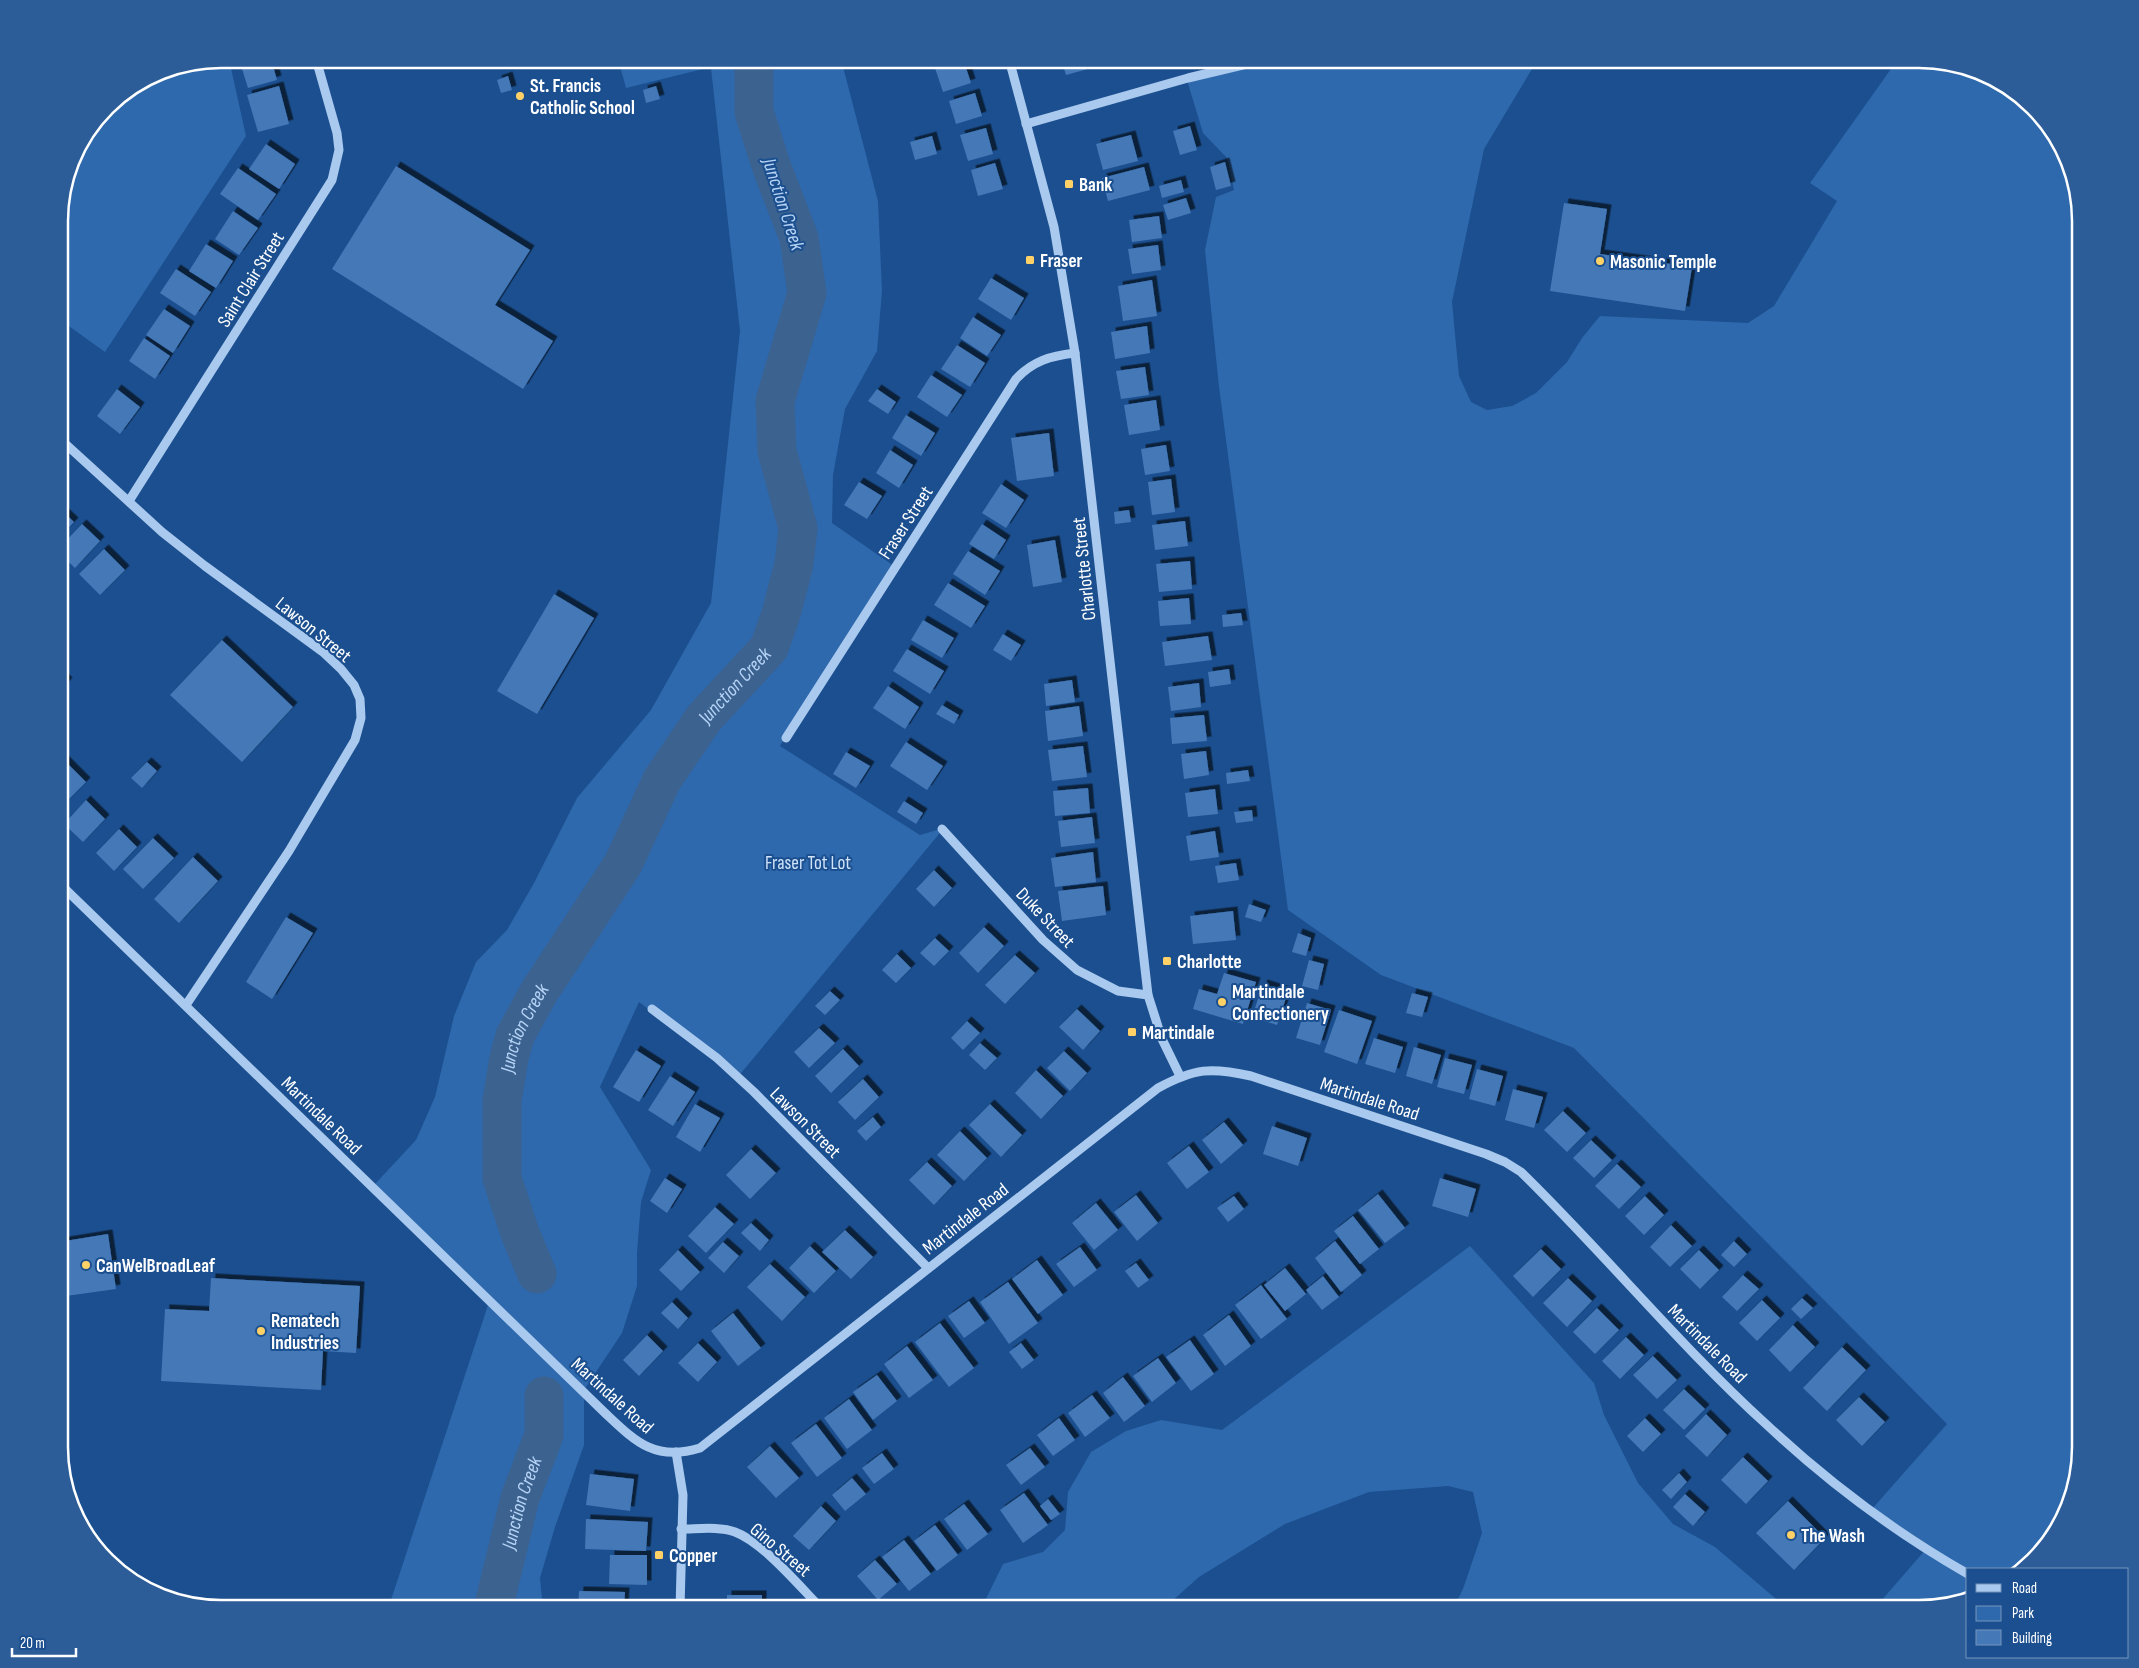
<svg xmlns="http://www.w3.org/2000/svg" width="2139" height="1668" font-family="'Sofia Sans Condensed',sans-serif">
<defs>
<filter id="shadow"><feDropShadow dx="4.5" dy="-4.5" stdDeviation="0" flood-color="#0009"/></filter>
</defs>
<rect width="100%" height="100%" fill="#1b4f8f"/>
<g fill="#2e69ad">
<path d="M221,59H229L246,136L105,352L59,319V210L71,159L106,106L159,71Z"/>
<path d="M618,59H705L707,68L626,88Z"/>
<path d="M710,59H841L878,201L882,291L877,351L845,409L833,475L832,523L894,566L780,746L920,835L944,828L737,1078L716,1060L639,1002L600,1087L651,1170L641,1202L637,1253V1286L622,1333L584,1390V1445L555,1527L540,1578L543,1609H388L490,1299L375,1184L416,1140L435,1097L454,1016L476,962L507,930L534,883L577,798L651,710L711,603L740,331Z"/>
<path d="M1262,59H1538L1484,149L1452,302L1459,376L1471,402L1487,410L1512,406L1536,393L1567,362L1582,338L1600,316L1748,323L1774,306L1837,201L1810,183L1898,59H1918L1971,67L2017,92L2064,149L2080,221V1447L2072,1500L2047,1546L2018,1569H1968V1598L1918,1609H1874L1927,1548L1872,1509L1947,1424L1574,1048L1381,975L1288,910L1219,387L1205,250L1216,197L1234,190L1227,158L1203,133L1186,77Z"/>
<path d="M1470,1246L1594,1383L1604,1415L1638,1483L1673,1524L1715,1547L1788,1609H1453L1463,1589L1482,1533L1473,1492L1448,1486L1369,1492L1285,1524L1199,1577L1163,1609H981L1003,1564L1043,1552L1065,1530L1068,1492L1091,1452L1126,1431L1161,1420L1222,1430Z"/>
</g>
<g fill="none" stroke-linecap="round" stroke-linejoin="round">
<g stroke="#3c6290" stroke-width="39">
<path id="s1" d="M537,1274L520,1233L502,1178V1101L509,1058L515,1036L539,992L623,864L662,780L704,718L769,648L781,614L794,564L798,528L777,451L775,401L807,293L799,238L772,168L754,112V59"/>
<path id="s2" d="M493,1609L520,1498L544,1435V1396"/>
</g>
</g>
<g fill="#4478b7" filter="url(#shadow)">
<path d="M239,59H271L277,80L248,88Z"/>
<path d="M952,59H963L971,83L943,92L934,65Z"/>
<path d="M1061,59H1093L1095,67L1066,75Z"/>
<path d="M508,76L512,90L501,93L497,80Z"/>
<path d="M279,86L289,124L258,132L247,95Z"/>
<path d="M656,86L660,99L646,103L643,90Z"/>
<path d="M975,93L982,116L956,124L949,101Z"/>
<path d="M1190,126L1197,150L1180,155L1173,131Z"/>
<path d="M986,128L993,154L968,161L960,135Z"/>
<path d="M1131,135L1138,161L1103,170L1096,144Z"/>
<path d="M932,136L937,154L915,160L910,142Z"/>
<path d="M266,144L295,164L279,189L249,169Z"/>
<path d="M1225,162L1231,186L1216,190L1210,167Z"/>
<path d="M995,163L1003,189L978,196L971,170Z"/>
<path d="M396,166L530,250L495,305L553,341L523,389L332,269Z"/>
<path d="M1144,167L1150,190L1108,201L1102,178Z"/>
<path d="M238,168L276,194L258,220L220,194Z"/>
<path d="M1181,180L1184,192L1162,198L1159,186Z"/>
<path d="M1186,198L1191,213L1168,220L1163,205Z"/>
<path d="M1564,203L1607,209L1600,254L1692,267L1685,311L1550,291Z"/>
<path d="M233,211L258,228L239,255L215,239Z"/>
<path d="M1159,216L1162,238L1132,242L1129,220Z"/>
<path d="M206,244L233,261L216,288L189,271Z"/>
<path d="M1158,245L1161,270L1132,274L1128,249Z"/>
<path d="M176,269L211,292L195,316L160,293Z"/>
<path d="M991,278L1024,298L1011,320L978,299Z"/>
<path d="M1152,280L1157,316L1123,321L1118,286Z"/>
<path d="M164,309L190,326L173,353L146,335Z"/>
<path d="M973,317L1001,335L987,356L960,338Z"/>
<path d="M1147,326L1150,353L1115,359L1111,332Z"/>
<path d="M144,338L170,356L155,379L129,361Z"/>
<path d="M957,345L985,363L970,387L941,369Z"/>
<path d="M1145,367L1149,395L1121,399L1116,371Z"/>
<path d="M931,375L962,395L947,417L917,397Z"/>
<path d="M117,389L140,407L120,434L97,416Z"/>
<path d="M877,389L896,402L888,414L868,401Z"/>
<path d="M1156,400L1160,430L1129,435L1124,405Z"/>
<path d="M906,415L935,433L921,456L892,438Z"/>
<path d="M1049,433L1054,476L1017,481L1011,438Z"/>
<path d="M1166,445L1170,471L1145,475L1141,449Z"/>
<path d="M890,450L913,465L899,488L876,473Z"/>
<path d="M1171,479L1175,512L1152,515L1148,482Z"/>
<path d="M859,482L882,496L867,519L844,505Z"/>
<path d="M1001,484L1024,500L1006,528L982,513Z"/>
<path d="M59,508L74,522L59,538Z"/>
<path d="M1129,510L1131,522L1115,524L1114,512Z"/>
<path d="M1185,521L1188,546L1155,550L1152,525Z"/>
<path d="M82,524L100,541L75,568L59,553V548Z"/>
<path d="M982,524L1006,540L994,559L969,544Z"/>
<path d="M1055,540L1062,582L1033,587L1027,545Z"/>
<path d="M104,549L125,570L100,595L79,574Z"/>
<path d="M968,551L1000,571L985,595L953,574Z"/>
<path d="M1190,561L1192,589L1159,592L1156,564Z"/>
<path d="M948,583L985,606L971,628L934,605Z"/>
<path d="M554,594L594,618L537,714L497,691Z"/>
<path d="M1189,598L1191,624L1160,626L1158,601Z"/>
<path d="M1241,613L1243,625L1223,627L1222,615Z"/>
<path d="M923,620L954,638L942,658L911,640Z"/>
<path d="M1003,634L1021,645L1011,661L993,650Z"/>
<path d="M1208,636L1212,660L1165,666L1162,642Z"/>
<path d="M222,640L293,707L242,762L170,695Z"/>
<path d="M907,649L944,671L930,694L893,671Z"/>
<path d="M1229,669L1231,684L1210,687L1208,672Z"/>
<path d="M59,673L68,682L59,692Z"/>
<path d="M1072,680L1075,702L1046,706L1044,684Z"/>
<path d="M1199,683L1201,707L1171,711L1168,687Z"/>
<path d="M888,686L919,707L905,729L873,708Z"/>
<path d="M942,705L959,715L954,724L936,714Z"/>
<path d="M1079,706L1083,736L1048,741L1045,711Z"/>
<path d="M1204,715L1207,741L1172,744L1170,718Z"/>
<path d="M906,742L943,766L927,790L890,766Z"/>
<path d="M1083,746L1087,777L1052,781L1048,750Z"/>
<path d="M1206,751L1209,775L1184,779L1181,754Z"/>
<path d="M846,752L870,766L856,788L833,774Z"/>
<path d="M64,760L86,782L59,809V765Z"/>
<path d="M147,762L157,771L142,788L131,778Z"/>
<path d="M1248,770L1250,781L1227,784L1226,773Z"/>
<path d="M1088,788L1090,813L1055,816L1053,791Z"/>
<path d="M1215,789L1218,814L1188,817L1185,793Z"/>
<path d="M86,800L105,819L83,842L64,824Z"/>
<path d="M904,801L923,813L916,824L897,812Z"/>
<path d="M1252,810L1253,821L1236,823L1234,812Z"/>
<path d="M1092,817L1095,843L1061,847L1058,821Z"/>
<path d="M119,829L137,847L114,871L96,853Z"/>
<path d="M1215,831L1219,857L1190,861L1186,836Z"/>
<path d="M153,838L174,858L143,889L123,869Z"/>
<path d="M1093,852L1096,882L1055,887L1051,858Z"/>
<path d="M193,857L218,881L179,923L154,899Z"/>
<path d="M1236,863L1239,880L1218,883L1215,866Z"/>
<path d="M934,870L952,888L934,907L916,889Z"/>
<path d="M1103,886L1106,915L1062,921L1058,891Z"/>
<path d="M1249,904L1266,910L1261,922L1245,917Z"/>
<path d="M1233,911L1236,940L1193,944L1190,916Z"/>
<path d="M286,917L313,933L272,999L246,982Z"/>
<path d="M984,927L1004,946L978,973L959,953Z"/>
<path d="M1298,933L1311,938L1306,956L1292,952Z"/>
<path d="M935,938L949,951L934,966L920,953Z"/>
<path d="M897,954L911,968L896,983L882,970Z"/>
<path d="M1015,955L1035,973L1005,1004L985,985Z"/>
<path d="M1309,960L1324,964L1318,990L1302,986Z"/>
<path d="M1224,973L1256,982L1243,1024L1193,1009L1199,989L1217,994Z"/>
<path d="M1263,984L1288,992L1277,1025L1252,1017Z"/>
<path d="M830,991L840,1000L825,1015L815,1006Z"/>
<path d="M1412,993L1428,997L1422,1017L1406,1013Z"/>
<path d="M1307,1003L1331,1010L1320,1045L1296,1038Z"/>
<path d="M1077,1009L1100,1031L1083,1050L1059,1027Z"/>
<path d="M1339,1010L1372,1021L1357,1064L1324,1052Z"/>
<path d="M967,1021L980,1033L963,1050L951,1038Z"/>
<path d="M819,1028L835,1043L809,1068L794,1052Z"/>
<path d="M1374,1038L1403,1047L1395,1073L1365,1064Z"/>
<path d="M980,1043L997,1058L985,1070L969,1055Z"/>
<path d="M1414,1047L1441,1055L1432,1084L1406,1076Z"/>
<path d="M843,1049L859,1066L831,1093L815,1076Z"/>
<path d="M636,1050L661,1066L639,1102L613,1087Z"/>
<path d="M1064,1051L1087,1073L1070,1091L1047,1068Z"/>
<path d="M1445,1058L1472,1065L1464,1094L1437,1087Z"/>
<path d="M1477,1069L1503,1076L1495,1106L1469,1099Z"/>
<path d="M1036,1070L1063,1096L1041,1119L1015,1093Z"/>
<path d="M670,1076L695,1092L673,1126L648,1110Z"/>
<path d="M863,1079L879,1097L855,1120L838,1102Z"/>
<path d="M1513,1089L1543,1097L1534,1128L1505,1120Z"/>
<path d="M695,1104L720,1118L700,1152L676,1137Z"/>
<path d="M990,1104L1022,1135L1001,1157L969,1125Z"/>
<path d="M1563,1111L1586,1133L1567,1152L1544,1130Z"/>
<path d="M873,1117L881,1127L866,1141L857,1131Z"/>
<path d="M1224,1122L1243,1145L1221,1164L1202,1140Z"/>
<path d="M1272,1126L1307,1138L1298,1166L1263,1154Z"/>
<path d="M960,1131L987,1158L964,1181L937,1155Z"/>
<path d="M1591,1140L1612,1160L1594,1178L1573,1158Z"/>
<path d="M1189,1146L1209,1172L1187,1189L1167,1163Z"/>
<path d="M751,1149L776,1173L750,1199L726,1175Z"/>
<path d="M927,1162L952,1186L934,1205L909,1180Z"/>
<path d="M1617,1164L1641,1187L1619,1209L1595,1186Z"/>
<path d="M665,1178L682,1189L667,1213L650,1201Z"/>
<path d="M1440,1178L1476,1189L1468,1217L1432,1206Z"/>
<path d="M1378,1194L1405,1228L1385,1243L1358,1210Z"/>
<path d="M1136,1195L1158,1223L1137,1241L1114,1212Z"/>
<path d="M1234,1196L1244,1209L1228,1222L1217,1208Z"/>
<path d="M1645,1196L1664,1215L1644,1235L1625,1216Z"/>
<path d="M1096,1203L1118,1230L1094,1250L1072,1223Z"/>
<path d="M715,1207L734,1224L706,1253L688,1236Z"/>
<path d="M1353,1216L1379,1249L1360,1264L1334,1231Z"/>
<path d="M751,1223L769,1240L760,1251L741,1233Z"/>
<path d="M1671,1225L1692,1246L1670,1267L1650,1247Z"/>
<path d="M845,1230L873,1257L851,1279L822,1252Z"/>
<path d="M108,1234L116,1289L59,1297V1242Z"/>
<path d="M1335,1241L1362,1275L1341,1292L1315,1258Z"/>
<path d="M1734,1241L1747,1254L1734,1267L1721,1255Z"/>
<path d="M723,1242L739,1256L724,1273L708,1258Z"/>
<path d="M810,1246L836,1271L814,1293L789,1268Z"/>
<path d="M1080,1247L1097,1270L1074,1287L1056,1264Z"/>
<path d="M1541,1249L1561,1269L1533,1297L1513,1276Z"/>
<path d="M678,1250L700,1272L681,1291L659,1270Z"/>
<path d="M1699,1250L1719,1270L1700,1289L1680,1269Z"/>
<path d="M1037,1260L1063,1295L1038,1314L1012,1279Z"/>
<path d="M1136,1263L1149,1280L1138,1288L1125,1271Z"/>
<path d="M770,1264L805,1297L782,1321L747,1287Z"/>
<path d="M1285,1268L1306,1294L1285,1311L1264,1285Z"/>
<path d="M1743,1275L1759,1289L1737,1311L1722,1297Z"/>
<path d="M1323,1276L1339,1297L1322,1310L1306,1290Z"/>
<path d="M211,1278L360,1286L356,1353L323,1351L321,1390L161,1381L165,1309L209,1311Z"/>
<path d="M1568,1278L1592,1301L1567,1327L1543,1303Z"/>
<path d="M1008,1282L1038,1323L1009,1344L980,1302Z"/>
<path d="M1261,1285L1287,1319L1261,1339L1235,1305Z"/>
<path d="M1802,1298L1813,1308L1801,1319L1791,1309Z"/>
<path d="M1762,1300L1780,1318L1757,1341L1739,1323Z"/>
<path d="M969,1301L985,1323L964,1338L948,1316Z"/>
<path d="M672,1302L688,1318L678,1329L661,1313Z"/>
<path d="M1597,1308L1619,1330L1595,1354L1573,1332Z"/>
<path d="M733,1313L761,1348L738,1366L711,1331Z"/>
<path d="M1229,1315L1251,1346L1225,1366L1203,1335Z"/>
<path d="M940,1323L974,1368L949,1387L915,1342Z"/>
<path d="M1793,1325L1815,1347L1790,1372L1769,1350Z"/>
<path d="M647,1335L663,1351L639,1376L623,1360Z"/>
<path d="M1626,1337L1644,1355L1620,1379L1602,1361Z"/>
<path d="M1190,1340L1214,1374L1191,1391L1166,1357Z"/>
<path d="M698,1343L717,1362L698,1382L678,1363Z"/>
<path d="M1021,1343L1034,1360L1022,1369L1009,1352Z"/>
<path d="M907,1346L933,1380L909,1398L884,1364Z"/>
<path d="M1842,1347L1866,1370L1827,1411L1803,1388Z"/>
<path d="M1653,1356L1677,1380L1657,1399L1633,1375Z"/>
<path d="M1158,1358L1176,1383L1152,1402L1133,1376Z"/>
<path d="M877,1375L897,1401L873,1420L853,1392Z"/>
<path d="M1123,1377L1145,1406L1124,1422L1103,1393Z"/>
<path d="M1684,1389L1705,1409L1684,1430L1663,1410Z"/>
<path d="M1092,1395L1110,1418L1085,1437L1068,1413Z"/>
<path d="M1859,1397L1885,1422L1862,1446L1836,1420Z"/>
<path d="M849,1399L872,1430L847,1449L824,1418Z"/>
<path d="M1706,1414L1727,1435L1707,1457L1685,1436Z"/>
<path d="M1059,1418L1075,1440L1053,1456L1037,1435Z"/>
<path d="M1645,1418L1661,1434L1643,1452L1627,1436Z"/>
<path d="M816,1424L842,1458L817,1477L791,1443Z"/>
<path d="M770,1446L799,1478L776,1498L747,1467Z"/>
<path d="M1030,1448L1045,1467L1021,1485L1006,1465Z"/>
<path d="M882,1453L894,1469L874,1484L862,1468Z"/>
<path d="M1743,1457L1768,1481L1746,1504L1721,1480Z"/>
<path d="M1679,1473L1687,1482L1671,1499L1662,1490Z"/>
<path d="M590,1474L634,1479L630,1511L586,1505Z"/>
<path d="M852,1478L866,1494L845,1511L832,1495Z"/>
<path d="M1024,1493L1048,1525L1023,1543L1000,1510Z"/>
<path d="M1685,1494L1705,1512L1693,1526L1673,1507Z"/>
<path d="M1048,1499L1060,1514L1051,1520L1040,1506Z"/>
<path d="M1788,1501L1825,1538L1794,1570L1756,1533Z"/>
<path d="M964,1504L988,1534L967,1550L944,1519Z"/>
<path d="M821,1506L836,1521L809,1550L793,1536Z"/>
<path d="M586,1519L648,1522L646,1551L585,1549Z"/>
<path d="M935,1525L958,1555L937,1571L914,1541Z"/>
<path d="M904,1540L931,1574L909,1591L882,1557Z"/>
<path d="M610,1555H647V1585L609,1584Z"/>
<path d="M875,1560L897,1584L878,1600L857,1576Z"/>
<path d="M579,1591L625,1592L624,1609H578Z"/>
<rect x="727" y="1595" width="35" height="14"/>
</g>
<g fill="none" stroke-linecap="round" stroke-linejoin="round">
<g stroke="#a9c9ee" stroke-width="9">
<path d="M1009,59L1054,227L1075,353L1148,995L1162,1039L1180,1076"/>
<path d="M1026,124L1188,78L1268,59"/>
<path d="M59,438L162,532L205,566L323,652L341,669L354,685L360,699L361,718L355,740L289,851L186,1005"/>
<path d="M129,501L332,180L339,150L337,133L316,59"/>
<path d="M786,738L1016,379C1033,361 1050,356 1075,353"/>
<path d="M942,829L1043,940L1077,970L1118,991L1148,995"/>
<path d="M59,883L604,1412C635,1441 654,1462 700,1448L1158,1088C1195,1068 1211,1067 1251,1076L1486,1154L1505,1162L1521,1172C1605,1254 1680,1346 1767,1425C1827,1481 1896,1533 1968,1574"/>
<path d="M652,1009L717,1058L754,1092L928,1268"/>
<path d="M676,1452L683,1495L680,1609"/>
<path d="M681,1529C698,1529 719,1526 735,1532C764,1543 800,1587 822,1609"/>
</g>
</g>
<g fill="#ffd166" stroke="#1b4f8f" stroke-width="2">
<circle cx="520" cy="96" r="5"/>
<rect x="1064" y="179" width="10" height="10" rx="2.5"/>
<rect x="1025" y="255" width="10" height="10" rx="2.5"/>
<circle cx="1600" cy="261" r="5"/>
<rect x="1162" y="956" width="10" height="10" rx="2.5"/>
<circle cx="1222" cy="1002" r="5"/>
<rect x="1127" y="1027" width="10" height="10" rx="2.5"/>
<circle cx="86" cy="1265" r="5"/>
<circle cx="261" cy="1331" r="5"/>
<circle cx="1791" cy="1535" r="5"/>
<rect x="654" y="1550" width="10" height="10" rx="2.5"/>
</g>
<g text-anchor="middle" stroke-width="4" stroke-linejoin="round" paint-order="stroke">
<g font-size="19" font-weight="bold" fill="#fff" stroke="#1b4f8f" text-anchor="start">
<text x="530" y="92">St. Francis<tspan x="530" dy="22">Catholic School</tspan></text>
<text x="1079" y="191">Bank</text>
<text x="1040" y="267">Fraser</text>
<text x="1610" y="268">Masonic Temple</text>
<text x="1177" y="968">Charlotte</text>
<text x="1232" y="998">Martindale<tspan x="1232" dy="22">Confectionery</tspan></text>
<text x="1142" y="1039">Martindale</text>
<text x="96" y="1272">CanWelBroadLeaf</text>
<text x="271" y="1327">Rematech<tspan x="271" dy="22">Industries</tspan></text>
<text x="1801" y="1542">The Wash</text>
<text x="669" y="1562">Copper</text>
</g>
<g font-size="19" fill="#fff" stroke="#1b4f8f">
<text transform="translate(250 279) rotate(-58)" y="7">Saint Clair Street</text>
<text transform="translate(905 522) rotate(-57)" y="7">Fraser Street</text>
<text transform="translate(1083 569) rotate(-96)" y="7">Charlotte Street</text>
<text transform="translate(314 629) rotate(39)" y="7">Lawson Street</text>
<text transform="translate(1046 917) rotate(46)" y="7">Duke Street</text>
<text transform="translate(1370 1098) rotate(18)" y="7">Martindale Road</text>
<text transform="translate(322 1115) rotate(44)" y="7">Martindale Road</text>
<text transform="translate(806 1122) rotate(45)" y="7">Lawson Street</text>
<text transform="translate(965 1218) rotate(-38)" y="7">Martindale Road</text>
<text transform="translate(1708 1343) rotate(45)" y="7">Martindale Road</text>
<text transform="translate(613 1395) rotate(42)" y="7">Martindale Road</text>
<text transform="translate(781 1549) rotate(40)" y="7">Gino Street</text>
</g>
<g font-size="19" fill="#cfe3fa" stroke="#1b4f8f">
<text x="808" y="869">Fraser Tot Lot</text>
</g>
<g font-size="20" font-style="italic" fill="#b5d3f5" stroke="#1b4f8f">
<text transform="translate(784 204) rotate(72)" y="7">Junction Creek</text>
<text dy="7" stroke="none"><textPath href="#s1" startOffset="661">Junction Creek</textPath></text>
<text dy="7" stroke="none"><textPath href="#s1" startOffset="256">Junction Creek</textPath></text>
<text dy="7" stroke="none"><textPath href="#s2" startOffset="110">Junction Creek</textPath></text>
</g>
</g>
<path d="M0 0H2139V1668H0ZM221 68H1919A153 153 0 0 1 2072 221V1447A153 153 0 0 1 1919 1600H221A153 153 0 0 1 68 1447V221A153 153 0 0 1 221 68Z" fill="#2d5d98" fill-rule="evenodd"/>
<path fill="none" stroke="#fff" stroke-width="2.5" d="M221 68H1919A153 153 0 0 1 2072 221V1447A153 153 0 0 1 1919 1600H221A153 153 0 0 1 68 1447V221A153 153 0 0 1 221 68Z"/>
<rect x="1966" y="1568" width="162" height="90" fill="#1b4f8f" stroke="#7695bc"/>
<rect x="1976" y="1584" width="25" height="8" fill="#a9c9ee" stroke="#7695bc"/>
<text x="2012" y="1593" font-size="15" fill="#ffffff">Road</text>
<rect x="1976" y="1606" width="25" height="15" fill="#2e69ad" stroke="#7695bc"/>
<text x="2012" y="1618" font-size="15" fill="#ffffff">Park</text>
<rect x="1976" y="1630" width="25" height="15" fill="#4478b7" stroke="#7695bc"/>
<text x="2012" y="1643" font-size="15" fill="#ffffff">Building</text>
<path d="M12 1648v8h64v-8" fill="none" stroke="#ffffff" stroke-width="2.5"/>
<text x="20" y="1648" font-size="15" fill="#ffffff" stroke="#1b4f8f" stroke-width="4" paint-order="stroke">20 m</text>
</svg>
